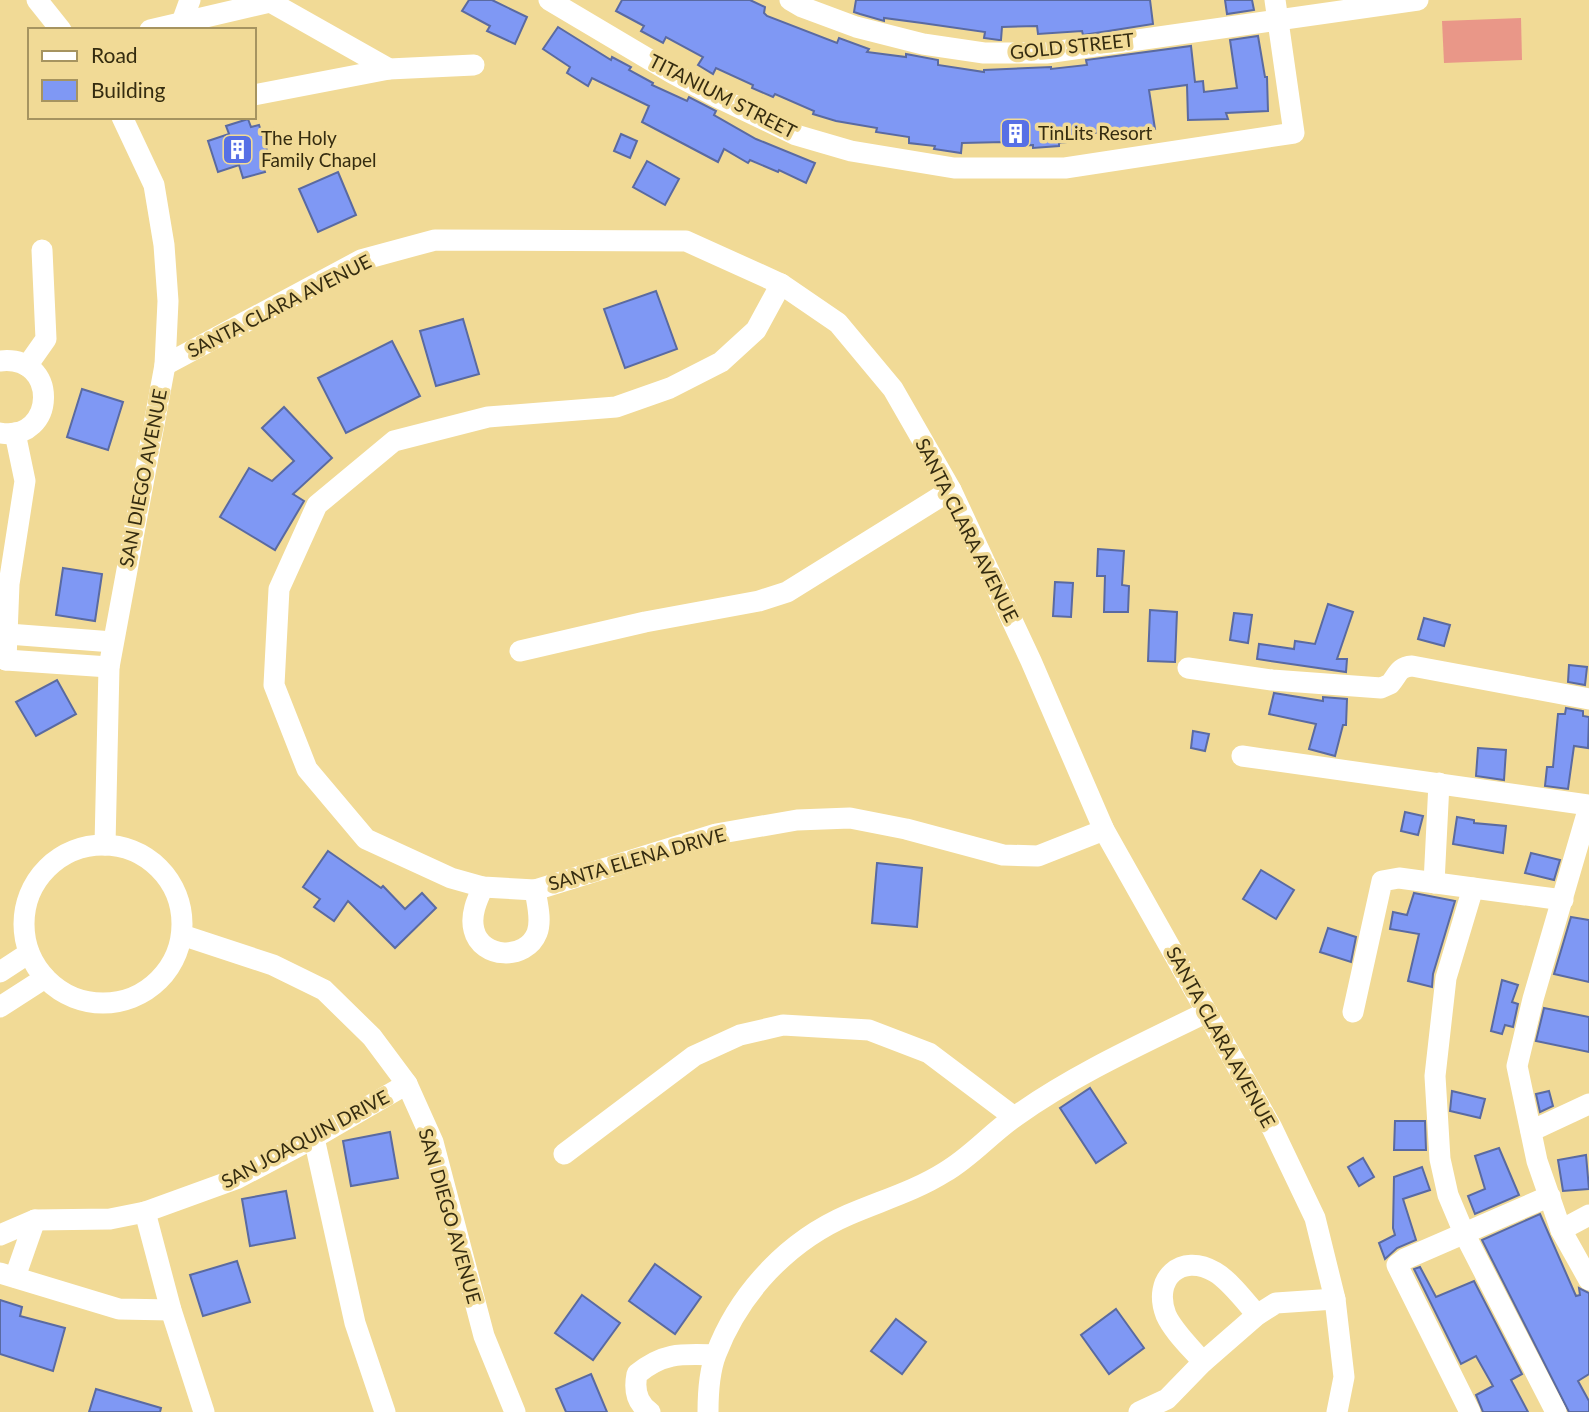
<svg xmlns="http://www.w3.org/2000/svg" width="1589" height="1412" font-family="Lato,sans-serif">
<rect width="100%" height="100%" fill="#f1da96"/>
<path fill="#e99788" d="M1521,18L1522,60L1444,63L1442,21Z"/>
<g fill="#7f98f4" stroke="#5a6aa1" stroke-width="2">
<path d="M469,0H492L527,17L515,44L487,31L490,26L462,11Z"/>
<path d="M622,0H750L765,7L764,13L767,16L837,43L839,38L869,49L867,52L906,57V54L938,60V65L984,72V70L1051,67V69L1087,65L1086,60L1191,46L1195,82L1203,81L1204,92L1237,88L1230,40L1258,36L1265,77H1267L1268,111L1226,113L1228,119L1188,120L1187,85L1149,90L1155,129L1133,133H1093L1094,139L1059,143V146L1033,148V145L1004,146V142L962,143L961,153L934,149L935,146L909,143V137L876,132L877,128L836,121L813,114L814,111L775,94L773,97L752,88L753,85L716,68L713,74L698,65L703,57L666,37L663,43L641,31L644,26L616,11Z"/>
<path d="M856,0H1150L1153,24L1083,35L1082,31L1038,34L1037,26L1002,27L1001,40H999L984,38L985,32L922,23L884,18V21L860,14L854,12Z"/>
<path d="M1225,0H1252L1254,10L1227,14Z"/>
<path d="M558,27L611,60L612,57L631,67L629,70L653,83L652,85L687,101L689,97L716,111L714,115L756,139L815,163L806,183L779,170L778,172L750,160L748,163L724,149L718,162L642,122L649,106L592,78L588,86L567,73L570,67L543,49Z"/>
<path d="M248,119L251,127L259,125L269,156L261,159L265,172L243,178L239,165L218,172L208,141L229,134L226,126Z"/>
<path d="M621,134L637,141L630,158L614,151Z"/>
<path d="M647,161L679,179L665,205L633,187Z"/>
<path d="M338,172L356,215L318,232L299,189Z"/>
<path d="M656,291L677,349L625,368L604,309Z"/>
<path d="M463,319L479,374L436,386L420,331Z"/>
<path d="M392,341L420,396L346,433L318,378Z"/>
<path d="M82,389L123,402L108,450L67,437Z"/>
<path d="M284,407L332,458L293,494L304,501L275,550L220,517L249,468L272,481L294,461L262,428Z"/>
<path d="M1098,549L1124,551L1122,585L1129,586L1128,612H1104L1105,576H1097Z"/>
<path d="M63,568L102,574L95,621L56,615Z"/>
<path d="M1055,582L1073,583L1071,617L1053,616Z"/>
<path d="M1328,604L1353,612L1337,659H1347L1346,672L1257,659L1259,644L1294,649L1295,641L1315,644Z"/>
<path d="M1150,610L1177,612L1175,662L1148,661Z"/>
<path d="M1234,613L1252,615L1248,643L1230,640Z"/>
<path d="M1424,618L1450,625L1444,646L1418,639Z"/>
<path d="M1569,665L1587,667L1585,685L1568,682Z"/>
<path d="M57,680L76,714L36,736L16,702Z"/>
<path d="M1274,693L1323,701V697L1347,699L1346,725H1343L1335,756L1309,749L1316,724L1269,714Z"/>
<path d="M1566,708L1583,711V716L1589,717L1588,748L1574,746L1568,789L1545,786L1547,767H1553L1558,714H1565Z"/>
<path d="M1193,731L1209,734L1205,751L1191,748Z"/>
<path d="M1478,748L1506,750L1504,780L1476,776Z"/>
<path d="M1405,812L1423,816L1418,835L1401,831Z"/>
<path d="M1457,817L1474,820V823L1506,826L1503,853L1453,844Z"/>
<path d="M328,851L381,888L383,886L405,909L422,893L436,908L395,948L348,901L334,921L314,907L320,899L303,887Z"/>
<path d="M1531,853L1560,860L1554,880L1525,873Z"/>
<path d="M877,863L922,868L917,927L872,923Z"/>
<path d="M1261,870L1294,890L1276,919L1243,899Z"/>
<path d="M1414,893L1455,901L1433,974L1432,987L1408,981L1419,934L1390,929L1393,912L1407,915Z"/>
<path d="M1571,917L1589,920V982L1554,974Z"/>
<path d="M1328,928L1356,937L1351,962L1320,952Z"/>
<path d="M1502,980L1518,985L1512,1002L1518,1004L1513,1027L1505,1025L1502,1034L1491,1031Z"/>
<path d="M1544,1008L1589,1017V1052L1536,1041Z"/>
<path d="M1090,1088L1126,1143L1096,1163L1060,1108Z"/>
<path d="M1452,1091L1485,1099L1480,1118L1450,1111Z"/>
<path d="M1549,1091L1553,1106L1540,1112L1536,1094Z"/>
<path d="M1395,1121H1425L1426,1150H1394Z"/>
<path d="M390,1132L398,1178L351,1186L343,1141Z"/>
<path d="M1499,1148L1519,1195L1475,1214L1468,1196L1485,1189L1475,1156Z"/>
<path d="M1586,1155L1589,1189L1563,1191L1558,1160Z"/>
<path d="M1363,1158L1374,1177L1359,1186L1348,1167Z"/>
<path d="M1422,1167L1430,1190L1403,1199L1416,1240L1397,1248L1385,1259L1379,1243L1395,1235L1393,1228L1394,1177Z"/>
<path d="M286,1191L295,1238L250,1246L242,1199Z"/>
<path d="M1540,1214L1576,1296L1580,1295L1579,1288L1589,1293V1374L1578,1381L1589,1401V1412H1569L1482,1240Z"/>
<path d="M237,1261L250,1302L203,1316L190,1275Z"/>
<path d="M655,1264L701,1297L675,1334L629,1301Z"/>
<path d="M1420,1267L1436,1297L1474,1281L1522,1374L1511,1380L1528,1412H1483L1476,1395L1493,1386L1476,1356L1461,1364L1414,1269Z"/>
<path d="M582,1295L620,1323L593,1360L555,1333Z"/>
<path d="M0,1300L22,1307L20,1316L65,1328L53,1371L0,1354Z"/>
<path d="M1116,1309L1144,1348L1109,1374L1081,1335Z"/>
<path d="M896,1319L926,1342L902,1374L871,1351Z"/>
<path d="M591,1374L607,1412H566L556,1389Z"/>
<path d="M96,1389L161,1408L160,1412H89Z"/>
</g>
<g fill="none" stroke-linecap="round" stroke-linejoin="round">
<g stroke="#fff" stroke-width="21">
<path d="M37,0L61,30"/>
<path d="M267,0L389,69L474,65"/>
<path d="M549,0L672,73L717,97L796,135L851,151L954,168H1065L1294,133L1275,0"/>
<path d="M790,0L802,7L856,27L923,44L984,53H1046L1418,0"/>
<path d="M182,22L190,0"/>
<path d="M150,30L270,2"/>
<path d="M254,95L389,69"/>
<path d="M781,284L756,330L721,362L670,388L616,407L488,417L394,441L317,505L279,589L274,685L307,769L366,839L451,878L483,887L535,890L716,834L797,820L850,818L906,829L1003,855L1038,856L1104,830"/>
<path d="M0,361C59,354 57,442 0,433"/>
<path d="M165,365L361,260L435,240L686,241L781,284L838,323L893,389L951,490L1031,661L1104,830L1272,1128L1315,1218L1335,1299L1344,1377L1337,1412"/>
<path d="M27,366L46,339L42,250"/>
<path d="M8,634L113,642"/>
<path d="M520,651L645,622L759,601L787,592L951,490"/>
<path d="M6,660L9,584L25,481L15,433"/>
<path d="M6,660L109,667"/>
<path d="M1188,668L1272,680L1381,688L1390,684C1398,675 1398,667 1412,666L1589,699"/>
<path d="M1242,756L1589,805"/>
<path d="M1589,807L1533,999L1517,1066L1537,1161L1561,1230L1589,1280"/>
<path d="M105,845L109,667L165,365L168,301L164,245L154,185L122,117"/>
<circle cx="103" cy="924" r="79"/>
<path d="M1434,883L1439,783"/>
<path d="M483,887C477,900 470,915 474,930C481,959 526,961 537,933C542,920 537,903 535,890"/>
<path d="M1473,888L1446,978L1435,1076L1440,1159L1448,1195L1464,1233L1556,1412"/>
<path d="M182,935L273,965L324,990L372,1037L407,1084L433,1142L484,1336L515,1412"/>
<path d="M0,972L29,953"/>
<path d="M0,1007L45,978"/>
<path d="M1353,1012L1382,881L1399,878L1563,900"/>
<path d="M1531,1131L1589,1104"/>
<path d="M314,1138L355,1323L385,1412"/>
<path d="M564,1154L694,1056L740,1035L783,1025L869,1030L929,1053L1014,1117"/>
<path d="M145,1212L171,1310L204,1412"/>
<path d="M1561,1230L1589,1215"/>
<path d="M0,1235L35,1220L110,1219L145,1212L236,1179L314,1138L407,1084"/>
<path d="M0,1273L119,1309L171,1310"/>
<path d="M15,1277L35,1220"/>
<path d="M1203,1362C1191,1348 1173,1331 1166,1315C1152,1279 1181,1252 1215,1272C1229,1280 1246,1302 1257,1315"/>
<path d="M650,1412C636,1403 634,1389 637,1374C664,1352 682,1354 715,1355"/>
<path d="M708,1412C708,1393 709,1372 716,1354C739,1293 788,1241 848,1215C880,1201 915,1191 945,1172C971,1157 991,1133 1016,1116C1075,1074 1142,1044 1207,1012"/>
<path d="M1139,1412L1167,1399L1203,1362L1257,1315L1276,1303L1335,1299"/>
<path d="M1470,1412L1397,1265L1405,1259L1550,1196"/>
</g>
</g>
<defs>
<symbol id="building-square" viewBox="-11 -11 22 22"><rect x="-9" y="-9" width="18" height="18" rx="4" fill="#5770e6" stroke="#f1da96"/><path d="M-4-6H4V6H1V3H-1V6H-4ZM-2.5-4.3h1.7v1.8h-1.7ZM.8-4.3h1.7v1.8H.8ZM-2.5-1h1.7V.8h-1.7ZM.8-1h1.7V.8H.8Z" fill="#fff"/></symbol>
</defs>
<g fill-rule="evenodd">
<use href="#building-square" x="998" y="116" width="35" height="35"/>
<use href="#building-square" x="220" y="132" width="35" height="35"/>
</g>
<g text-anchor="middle" stroke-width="7" stroke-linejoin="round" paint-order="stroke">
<g font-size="19" fill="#352c10" stroke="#f1da96">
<text transform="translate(1072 46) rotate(-6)" y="7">GOLD STREET</text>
<text transform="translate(723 96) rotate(27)" y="7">TITANIUM STREET</text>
<text transform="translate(279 306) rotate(-27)" y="7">SANTA CLARA AVENUE</text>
<text transform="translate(143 478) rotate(-79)" y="7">SAN DIEGO AVENUE</text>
<text transform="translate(967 530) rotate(63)" y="7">SANTA CLARA AVENUE</text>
<text transform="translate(637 859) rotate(-16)" y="7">SANTA ELENA DRIVE</text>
<text transform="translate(1221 1037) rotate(61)" y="7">SANTA CLARA AVENUE</text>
<text transform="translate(305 1139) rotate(-28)" y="7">SAN JOAQUIN DRIVE</text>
<text transform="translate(450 1216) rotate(74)" y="7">SAN DIEGO AVENUE</text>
</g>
<g font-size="19" fill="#352c10" stroke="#f1da96" text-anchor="start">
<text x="1038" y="140">TinLits Resort</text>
<text x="261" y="145">The Holy<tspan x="261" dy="22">Family Chapel</tspan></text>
</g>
</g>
<rect x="28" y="28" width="228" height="91" fill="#f1da96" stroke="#a69460" stroke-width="2"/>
<rect x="42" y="51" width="35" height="10" fill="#ffffff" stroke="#a69460" stroke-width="2"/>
<text x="91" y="63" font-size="21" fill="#352c10">Road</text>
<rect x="42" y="80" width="35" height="21" fill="#7f98f4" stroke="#a69460" stroke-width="2"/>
<text x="91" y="98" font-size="21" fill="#352c10">Building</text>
</svg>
